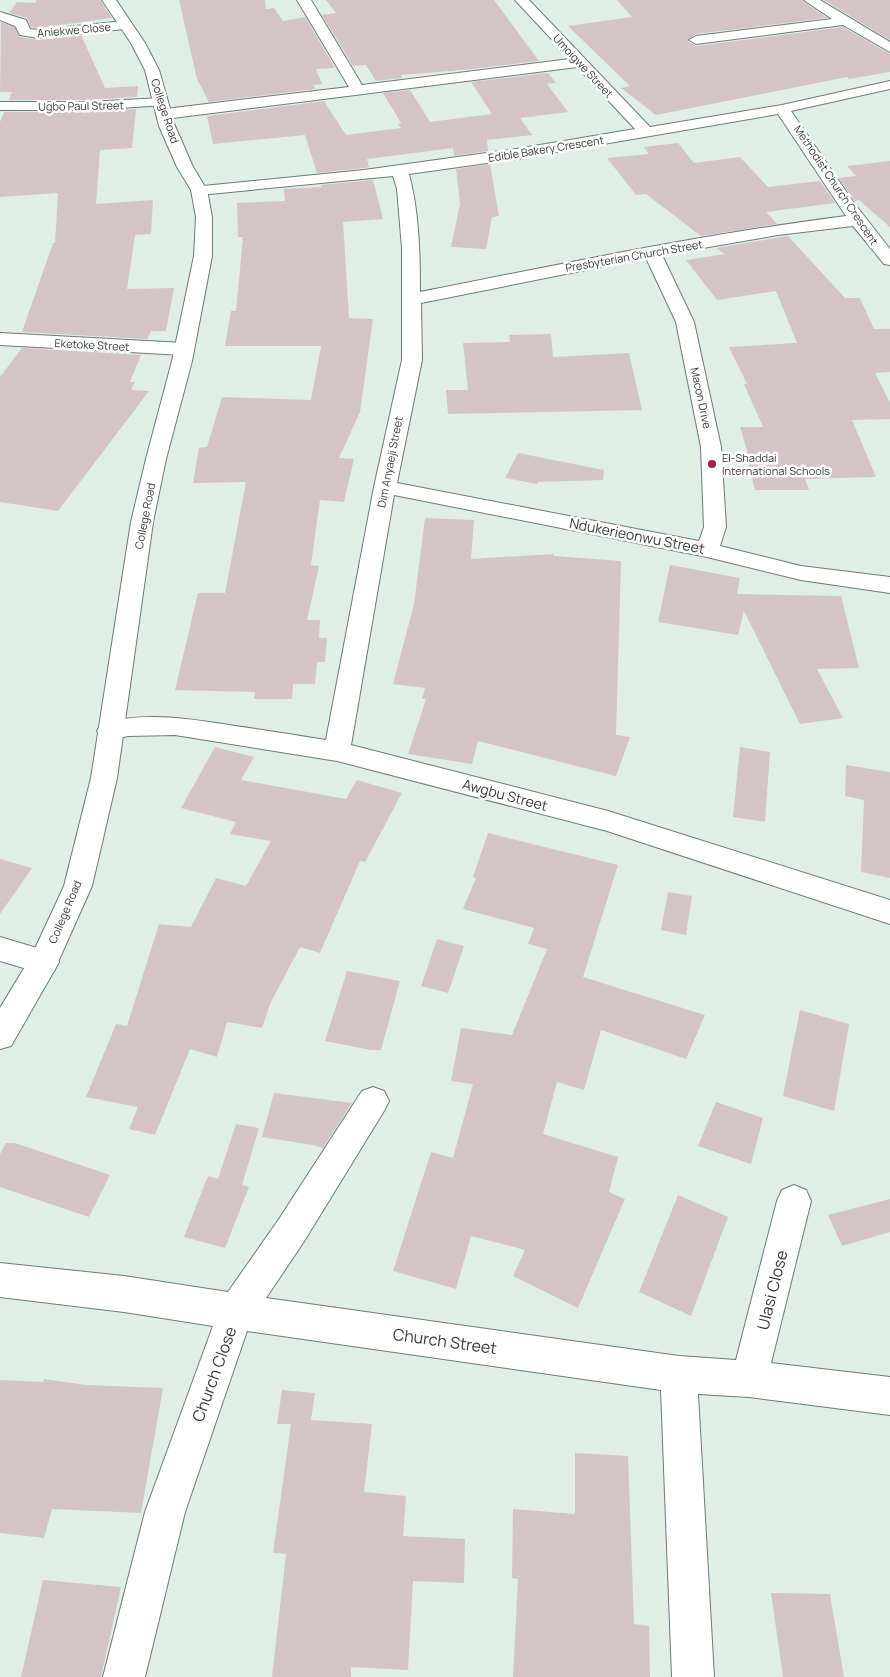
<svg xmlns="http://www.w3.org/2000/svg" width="890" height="1677" font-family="Manrope,sans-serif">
<rect width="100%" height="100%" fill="#dfefe7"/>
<g fill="#d5c4c7">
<path d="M36,0H100L112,18L38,28L31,27L27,18L9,13L17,2L36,3Z"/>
<path d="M179,0H265L266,9L274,8L283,21L305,17L335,68L316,69L322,84L313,85L316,89L209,102L197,79Z"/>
<path d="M326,0H494L539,61L463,70L401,75L402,78L376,81L366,65L353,66L322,15L336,13Z"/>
<path d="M617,0H802L827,18L696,34L687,41L696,46L843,27L890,54V72L849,79L847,77L656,115L621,88L630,86L568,26L632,17Z"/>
<path d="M824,0H890V40Z"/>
<path d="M1,22L14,27L20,37L38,40L81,35L105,88L138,86L137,97L88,100H9L12,92H0Z"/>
<path d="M548,73L556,83L547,84L568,112L520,118L532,135L487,140L488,151L454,156L453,148L367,159L369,167L364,168L317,173L305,135L213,144L207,116L324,101L346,135L401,128L398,124L401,123L383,93L410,90L430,122L492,114L471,82Z"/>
<path d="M136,109L132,148L100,150L96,204L153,200L151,234L135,235L127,289L174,288L166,331H151L147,339L22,332L53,243H55L58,193L0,197V122L4,112H88Z"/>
<path d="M678,143L694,163L740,157L768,187L820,181L835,203L766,212L777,224L701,236L646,194L636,195L607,158L649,154L644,147Z"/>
<path d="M890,161V227L859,200L855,201L839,178L856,176L847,166Z"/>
<path d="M490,164L499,216L492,217L486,249L451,247L460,204L456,169Z"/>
<path d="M373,180L383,219L343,222L349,318L373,319L360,412L339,458L354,459L344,502L320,500L311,565L319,566L307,620H320L319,638H327L325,662H317L315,684H293L292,699H254L255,692L175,690L198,593H225L246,482L193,483L199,448L207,447L222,397L311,400L321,346H225L231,311H236L243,237H238L237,203L285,201L284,189L322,187L321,185Z"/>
<path d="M788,236L845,298H860L874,329H890V372L875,373L890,403V419L852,420L876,477L805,479L809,490H755L747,457H749L740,427H763L744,384H747L729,347L797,343L776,291L717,300L686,260L725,254L716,248Z"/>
<path d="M551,334L553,357L629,353L642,410L448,414L446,390H468L463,343L510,342L509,335Z"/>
<path d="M22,348L141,355L130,382H135L131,390L149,391L58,511L0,502V377Z"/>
<path d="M518,453L604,470L603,480L538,482L537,484L505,478Z"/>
<path d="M425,518L474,520L471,559L553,554L554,556L621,561L616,735L630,737L616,776L478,741L472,764L408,754L426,699H422L425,688L393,684L414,604Z"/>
<path d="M670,565L740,578L737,594L841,596L859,668L817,669L843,718L800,724L744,611L738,635L658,622Z"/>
<path d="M215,747L254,757L241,780L346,799L357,780L402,793L365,862L360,861L320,953L300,947L271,1002L262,1028L227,1022L217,1057L190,1049L155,1135L129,1129L138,1107L86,1097L116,1024L127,1026L159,924L191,927L216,878L246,886L271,841L230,834L236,822L181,808Z"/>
<path d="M740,747L770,752L765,822L733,817Z"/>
<path d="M846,765L890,772V878L861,872L864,800L845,796Z"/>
<path d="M488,833L618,865L583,977L705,1015L686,1059L601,1030L584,1090L557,1082L543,1134L618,1157L609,1192L625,1199L578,1308L513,1276L525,1250L471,1236L456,1289L393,1271L431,1152L453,1158L473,1084L451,1081L461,1028L512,1035L547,949L528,944L534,928L463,909L476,878L473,877Z"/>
<path d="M0,859L32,868L0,914Z"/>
<path d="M668,892L692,896L686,935L661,930Z"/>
<path d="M437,939L464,946L448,993L421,986Z"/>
<path d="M347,971L400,981L381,1050H371L325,1041Z"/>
<path d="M800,1010L849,1024L834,1111L783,1096Z"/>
<path d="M274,1093L352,1103L323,1148L313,1145L262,1137Z"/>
<path d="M716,1102L763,1118L751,1164L698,1146Z"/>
<path d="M236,1124L259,1128L242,1185L249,1187L225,1248L184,1237L208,1176L218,1179Z"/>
<path d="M6,1143H15L110,1175L89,1217L0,1187V1154Z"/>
<path d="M678,1195L728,1217L691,1316L639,1292Z"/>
<path d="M890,1199V1232L842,1246L828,1215Z"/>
<path d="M44,1379L86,1385L163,1388L141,1513L52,1509L44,1538L0,1533V1380L43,1382Z"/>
<path d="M282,1390L315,1393L311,1420L372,1424L364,1492L406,1496L403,1536L465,1539L464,1583L413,1581L408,1670L351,1667V1677H272L286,1554L273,1553L291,1424H277Z"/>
<path d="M575,1453L628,1456L634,1624L649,1626L650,1677H513L518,1579L512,1578L513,1509L575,1514Z"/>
<path d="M43,1580L121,1587L101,1677H21Z"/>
<path d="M771,1593L830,1594L844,1677H783Z"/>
</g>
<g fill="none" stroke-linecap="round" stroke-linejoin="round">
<defs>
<g id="minor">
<path d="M297,0H311L362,85L570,59L515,0H529L650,127L782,105L890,81V89L791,111L854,203L890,249V265L884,264L853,226L778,235L662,255L694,322L721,447L726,527L720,546L801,566L890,577V593L801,580L707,557L394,495L351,745L608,811L890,900V924L607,831L337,761L175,735L128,736L110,740L101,738L97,731L101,724C145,711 190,719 235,726C265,730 296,735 326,740L374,487L402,360V248L397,189L393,176L199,195L193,193L191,190L193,187L364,170L516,149L635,129L577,67L165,119L160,117L157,114L160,111L165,109L349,87ZM778,114L846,216C703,234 562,264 420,292C420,252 419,212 409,174L516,159ZM646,258L676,322L701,447L704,527L699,541L397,483L422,360L421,303Z"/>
<path d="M804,0H820L890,42V52L843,25L696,44L689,40L696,36L832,19Z"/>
<path d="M0,12L26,20L30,29L38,30L124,21L131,25L124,29L38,38L20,35L15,26L0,20Z"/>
<path d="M161,98L166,99L168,102L166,105L88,110H0V102H88Z"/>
<path d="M0,333L184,343L191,345L194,349L191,353L184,355L0,345Z"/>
<path d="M0,937L54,953L59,962L54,971L44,974L0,961Z"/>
<path d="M373,1087L384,1091L389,1101L384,1111L303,1243L266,1298L679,1356L736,1360L777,1201L782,1190L794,1185L806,1190L811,1201L771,1363L890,1377V1415L749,1397L698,1394L714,1677H672L661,1390L247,1331L185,1512L145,1677H103L145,1512L213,1326L124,1312L0,1297V1263L124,1276L228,1292L279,1219L362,1091Z"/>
</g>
<path id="secondary" d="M102,0H116L145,43L159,70L175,126L193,167L207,190L212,217V256L192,361L166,459L153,522L117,778L92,886L54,971L11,1046L0,1049V1008L32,955L64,886L91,778L131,522L146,459L172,361L194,256L196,217L191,190L177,167L159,126L145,70L131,43Z"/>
</defs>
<use href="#minor" stroke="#6d7b74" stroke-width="2"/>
<use href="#secondary" stroke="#6d7b74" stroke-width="2"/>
<use href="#minor" fill="#fff" fill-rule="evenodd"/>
<use href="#secondary" fill="#fff" fill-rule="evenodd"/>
</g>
<circle fill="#ab194f" stroke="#fff" stroke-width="2" cx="712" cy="464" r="5"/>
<g text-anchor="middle" stroke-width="5" stroke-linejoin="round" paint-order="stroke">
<g font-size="11" fill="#353b38" stroke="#fff">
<text transform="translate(74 30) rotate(-5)" y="4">Aniekwe Close</text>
<text transform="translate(583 66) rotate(47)" y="4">Umoigwe Street</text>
<text transform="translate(81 106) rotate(-1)" y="4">Ugbo Paul Street</text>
<text transform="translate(165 111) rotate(72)" y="4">College Road</text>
<text transform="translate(546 149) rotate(-9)" y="4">Edible Bakery Crescent</text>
<text transform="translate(836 185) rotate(56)" y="4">Methodist Church Crescent</text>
<text transform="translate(634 256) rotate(-10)" y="4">Presbyterian Church Street</text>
<text transform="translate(92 345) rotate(3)" y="4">Eketoke Street</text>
<text transform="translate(701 398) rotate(78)" y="4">Macon Drive</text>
<text transform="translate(390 462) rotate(-79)" y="4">Dim Anyaeji Street</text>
<text transform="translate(145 516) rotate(-79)" y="4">College Road</text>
<text transform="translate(65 912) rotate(-67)" y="4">College Road</text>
</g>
<g font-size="11" fill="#353b38" stroke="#fff" text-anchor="start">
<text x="722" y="462">El-Shaddai<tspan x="722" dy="13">International Schools</tspan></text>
</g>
<g font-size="14" fill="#353b38" stroke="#fff">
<text transform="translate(637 536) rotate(11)" y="5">Ndukerieonwu Street</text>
<text transform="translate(505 795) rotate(15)" y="5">Awgbu Street</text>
</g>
<g font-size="16" fill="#353b38" stroke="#fff">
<text transform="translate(772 1290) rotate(-76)" y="6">Ulasi Close</text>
<text transform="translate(445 1341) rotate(8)" y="6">Church Street</text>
<text transform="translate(214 1374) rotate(-70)" y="6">Church Close</text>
</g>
</g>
</svg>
